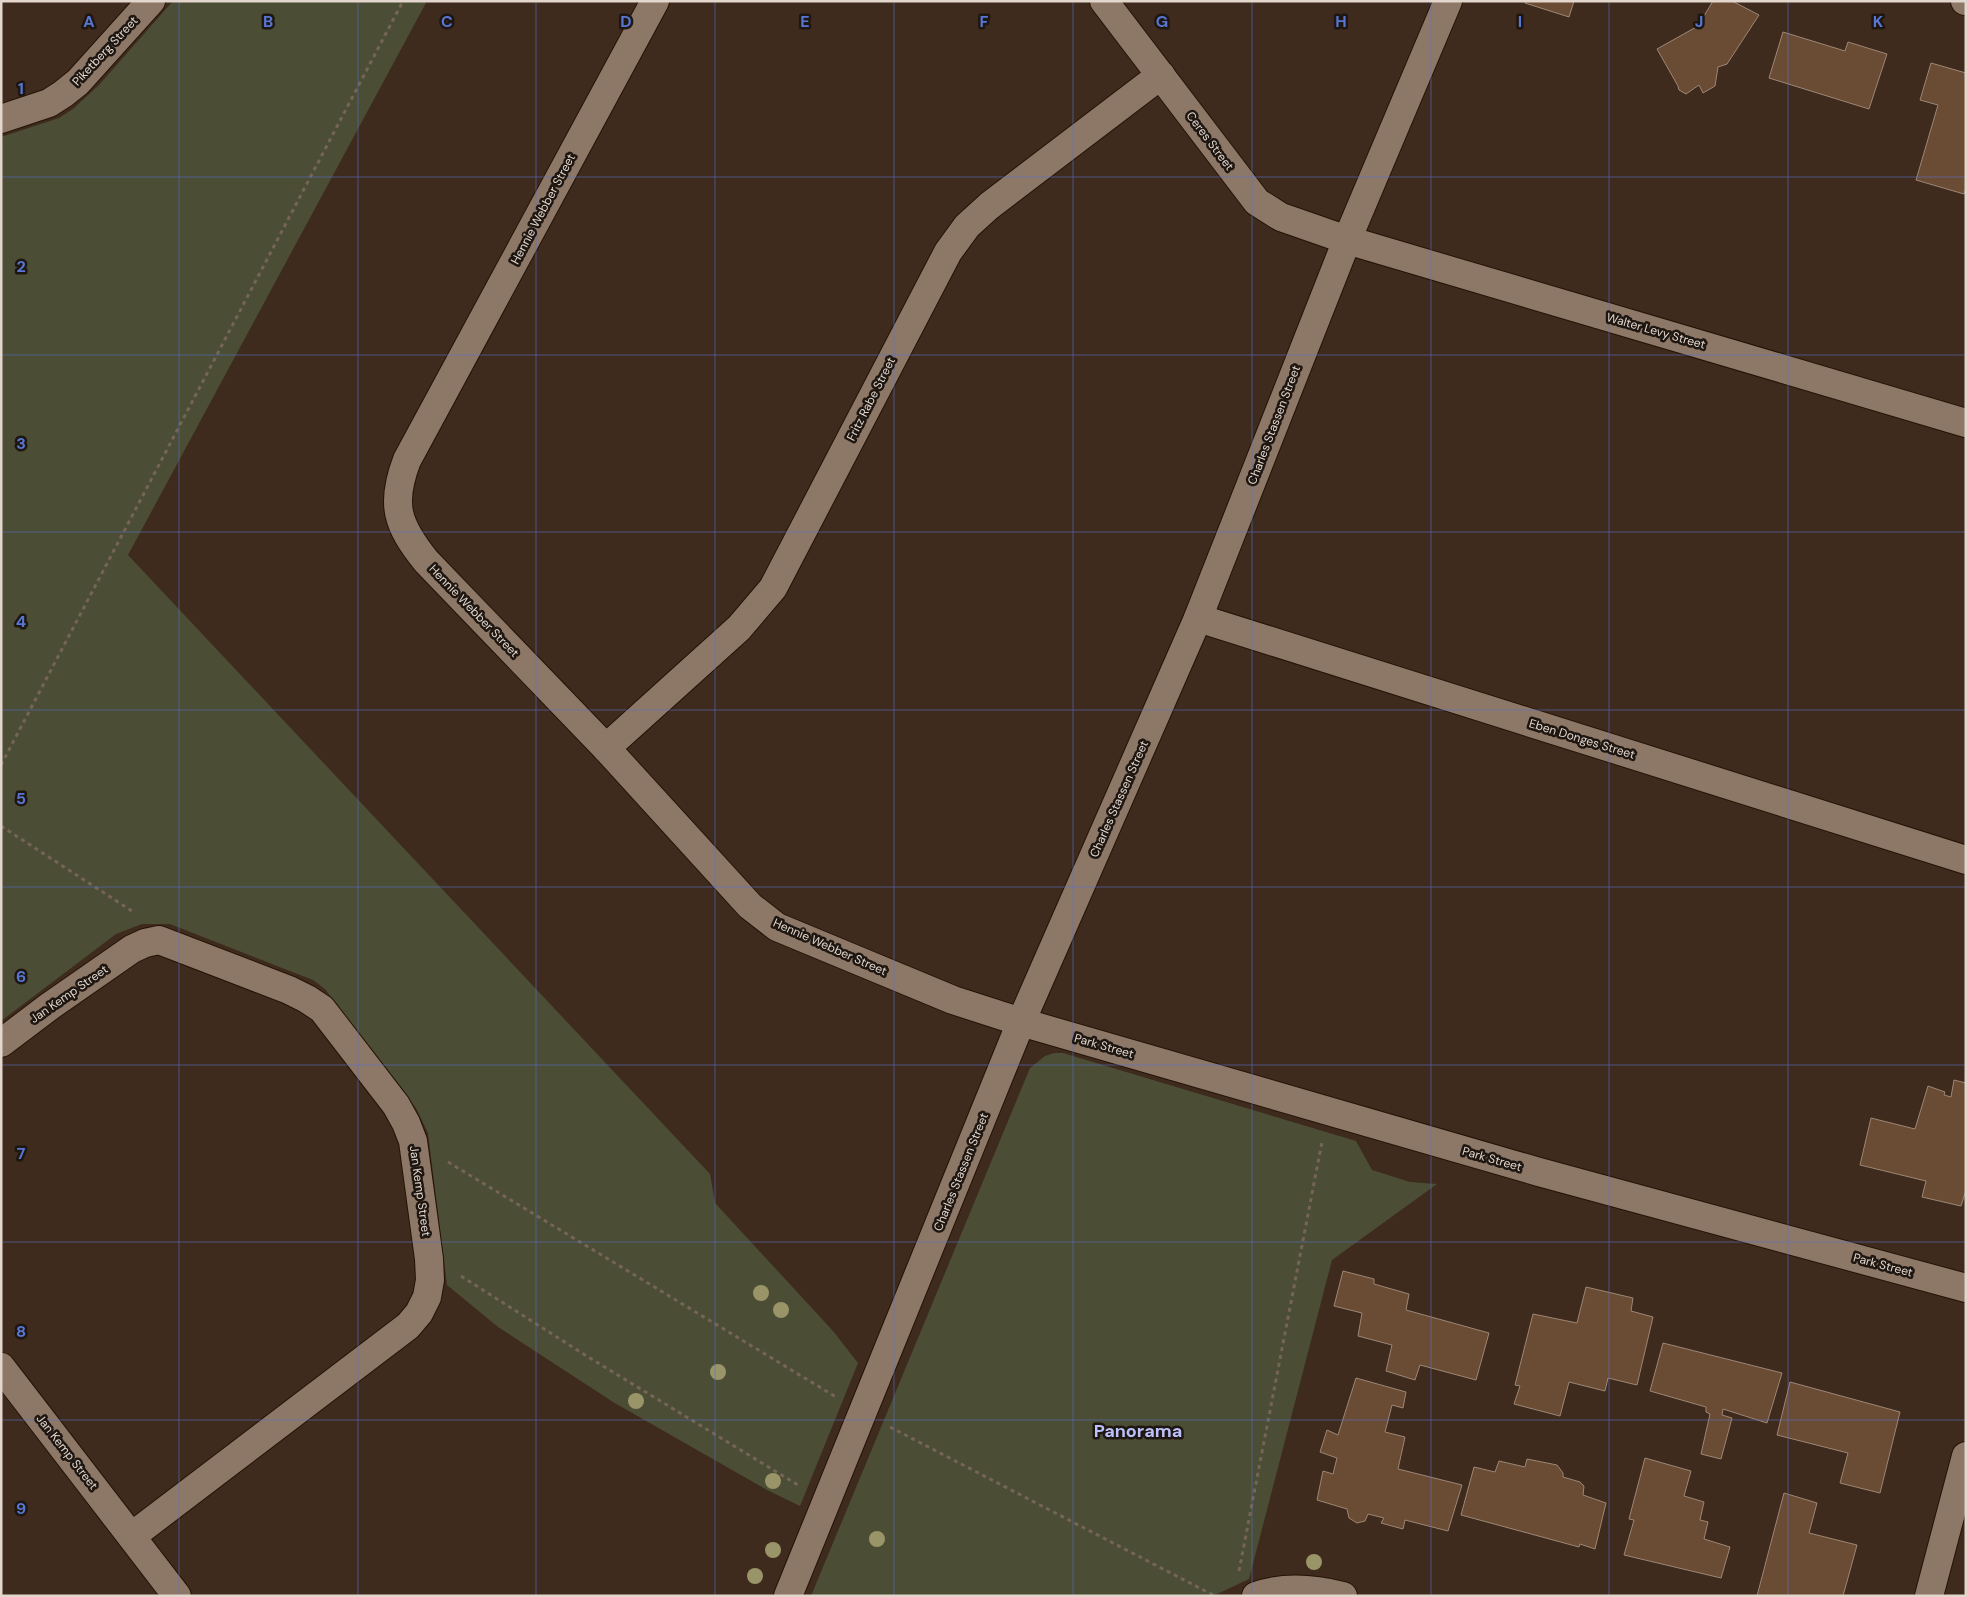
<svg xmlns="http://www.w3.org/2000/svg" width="1967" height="1597" font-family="'DM Sans',sans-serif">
<rect width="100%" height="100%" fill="#3e2b1d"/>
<g fill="#4b4d35">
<path d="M173,1H427L128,555L710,1174L715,1203L833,1331L858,1363L800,1506L767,1490L613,1402L498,1327L447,1285L428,1133L416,1108L325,989L313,980L170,924H142L116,934L1,1021V137L44,123L59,118L73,109L99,85Z"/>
<path d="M1054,1053H1063L1356,1141L1372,1170L1410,1182L1437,1184L1332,1260L1249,1579L1213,1596H811L1030,1068L1045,1056Z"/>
</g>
<g fill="#6a4b33" stroke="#9d8776">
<path d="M1525,1H1574L1569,17L1525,3Z"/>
<path d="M1713,1H1732L1759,15L1727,64L1718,67L1715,86L1703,93L1699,85L1686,94L1679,90L1678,86L1657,49L1698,26Z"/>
<path d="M1783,32L1845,51L1848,42L1887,54L1869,109L1769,78Z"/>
<path d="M1931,63L1966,73V188L1964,194L1916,180L1938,105L1920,100Z"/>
<path d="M1954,1080L1966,1083V1190L1961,1206L1922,1197L1926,1181L1860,1165L1871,1118L1915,1129L1928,1086L1945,1092L1944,1095L1951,1097Z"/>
<path d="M1343,1271L1374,1279V1284L1409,1294L1406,1310L1489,1333L1476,1380L1420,1365L1415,1380L1386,1371L1392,1345L1358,1336L1362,1313L1334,1306Z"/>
<path d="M1586,1287L1633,1298L1631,1311L1653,1317L1637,1385L1608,1378L1605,1391L1569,1382L1560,1416L1514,1404L1520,1386L1515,1385L1533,1314L1577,1323Z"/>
<path d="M1663,1343L1782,1373L1767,1423L1723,1409L1722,1415L1732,1418L1721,1459L1701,1454L1710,1414L1706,1412V1407L1650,1391Z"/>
<path d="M1356,1378L1406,1392L1403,1408L1392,1405L1385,1432L1405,1437L1398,1469L1462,1485L1448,1531L1405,1520L1403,1529L1381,1523L1384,1518L1368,1514L1365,1521L1357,1523L1349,1518L1347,1509L1317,1500L1323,1471L1333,1474L1337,1458L1320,1452L1327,1430L1338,1435Z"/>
<path d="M1790,1382L1900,1412L1880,1493L1840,1483L1848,1453L1777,1435Z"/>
<path d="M1645,1458L1691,1471L1684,1496L1704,1502L1700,1520L1708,1522L1704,1539L1730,1547L1721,1578L1624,1555L1634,1520L1629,1519Z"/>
<path d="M1527,1459L1557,1465L1563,1473V1477L1580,1482L1584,1486L1583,1495L1606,1503L1595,1549L1580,1544L1579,1547L1461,1515L1474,1467L1495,1472L1499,1461L1525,1467Z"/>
<path d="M1784,1493L1817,1503L1809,1533L1857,1545L1843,1596H1757Z"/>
</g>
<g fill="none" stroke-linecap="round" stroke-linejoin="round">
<defs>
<g id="minor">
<path d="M655,1L407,460C390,504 397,525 426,561L606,748L750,906L777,927L953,1000L1021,1022L1539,1172L1966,1288"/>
<path d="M1104,1L1257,202L1281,217L1347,240L1966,423"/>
<path d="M1965,1H1966"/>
<path d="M1,119L49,103L63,94L78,82L151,1"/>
<path d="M1198,618L1966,860"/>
<path d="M606,748L739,628L773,588L948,252L967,226L989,206L1161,75"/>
<path d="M1,1043L50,1006L132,949L145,943L159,940L289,990L307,999L322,1009L396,1105L406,1123L413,1141L429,1259L430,1280L427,1297L419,1313L408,1326L132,1536"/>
<path d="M1,1367L177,1596"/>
<path d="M788,1596L1021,1022L1198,618L1347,240L1448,1"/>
<path d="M1256,1596C1284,1586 1315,1589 1343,1596"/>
<path d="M1929,1596L1966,1456"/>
</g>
</defs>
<use href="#minor" stroke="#241306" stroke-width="30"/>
<g stroke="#756458" stroke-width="3" stroke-dasharray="4 4" stroke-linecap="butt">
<path d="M1,765L403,1"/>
<path d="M1,826L135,913"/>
<path d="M448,1162L836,1397"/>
<path d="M461,1276L585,1355L798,1485"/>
<path d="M890,1427L1215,1596"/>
<path d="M1239,1571L1322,1142"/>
</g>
<use href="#minor" stroke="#8d7766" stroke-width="28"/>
</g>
<g fill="#9a9469">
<circle cx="761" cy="1293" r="8"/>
<circle cx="781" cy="1310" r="8"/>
<circle cx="718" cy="1372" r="8"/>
<circle cx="636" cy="1401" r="8"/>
<circle cx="773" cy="1481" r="8"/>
<circle cx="877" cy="1539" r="8"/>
<circle cx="773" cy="1550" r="8"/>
<circle cx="1314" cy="1562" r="8"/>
<circle cx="755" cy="1576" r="8"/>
</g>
<path fill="none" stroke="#5877d5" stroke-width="1" stroke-opacity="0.55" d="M179,1V1596M358,1V1596M536,1V1596M715,1V1596M894,1V1596M1073,1V1596M1252,1V1596M1431,1V1596M1609,1V1596M1788,1V1596M1,177H1966M1,355H1966M1,532H1966M1,710H1966M1,887H1966M1,1065H1966M1,1242H1966M1,1420H1966"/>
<g text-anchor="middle" stroke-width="5" stroke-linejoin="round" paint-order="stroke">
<g font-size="12" fill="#e2d6cd" stroke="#1e1610">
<text transform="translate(105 51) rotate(-47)" y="4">Piketberg Street</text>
<text transform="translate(1210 141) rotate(53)" y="4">Ceres Street</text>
<text transform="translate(543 209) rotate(-62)" y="4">Hennie Webber Street</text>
<text transform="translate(1656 331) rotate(16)" y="4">Walter Levy Street</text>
<text transform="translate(871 399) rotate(-63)" y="4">Fritz Rabe Street</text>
<text transform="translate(1274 425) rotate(-69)" y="4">Charles Stassen Street</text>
<text transform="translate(474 611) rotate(46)" y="4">Hennie Webber Street</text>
<text transform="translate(1582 739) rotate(17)" y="4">Eben Donges Street</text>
<text transform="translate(1119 799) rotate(-66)" y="4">Charles Stassen Street</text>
<text transform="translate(830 947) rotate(24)" y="4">Hennie Webber Street</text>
<text transform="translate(69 994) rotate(-35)" y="4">Jan Kemp Street</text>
<text transform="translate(1104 1046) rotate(16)" y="4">Park Street</text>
<text transform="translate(1492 1159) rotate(16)" y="4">Park Street</text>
<text transform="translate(961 1172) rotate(-68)" y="4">Charles Stassen Street</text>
<text transform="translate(420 1191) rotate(82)" y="4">Jan Kemp Street</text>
<text transform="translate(1883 1265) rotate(15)" y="4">Park Street</text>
<text transform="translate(67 1452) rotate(52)" y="4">Jan Kemp Street</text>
</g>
<g font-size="18" font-weight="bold" fill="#bcc1fa" stroke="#1e1610">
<text x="1138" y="1437">Panorama</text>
</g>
</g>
<g font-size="16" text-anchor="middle" font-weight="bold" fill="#5877d5" stroke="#1e1610" stroke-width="5" stroke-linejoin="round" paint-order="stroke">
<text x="89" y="27">A</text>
<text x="268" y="27">B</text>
<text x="447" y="27">C</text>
<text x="626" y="27">D</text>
<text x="805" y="27">E</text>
<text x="984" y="27">F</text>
<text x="1162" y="27">G</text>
<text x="1341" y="27">H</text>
<text x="1520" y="27">I</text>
<text x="1699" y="27">J</text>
<text x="1878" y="27">K</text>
<text x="21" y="94">1</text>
<text x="21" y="272">2</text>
<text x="21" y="449">3</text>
<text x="21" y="627">4</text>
<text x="21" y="804">5</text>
<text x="21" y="982">6</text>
<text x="21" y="1159">7</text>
<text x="21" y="1337">8</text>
<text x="21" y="1514">9</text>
</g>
<rect width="1967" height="1597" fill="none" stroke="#e2d6cd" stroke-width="5"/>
</svg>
